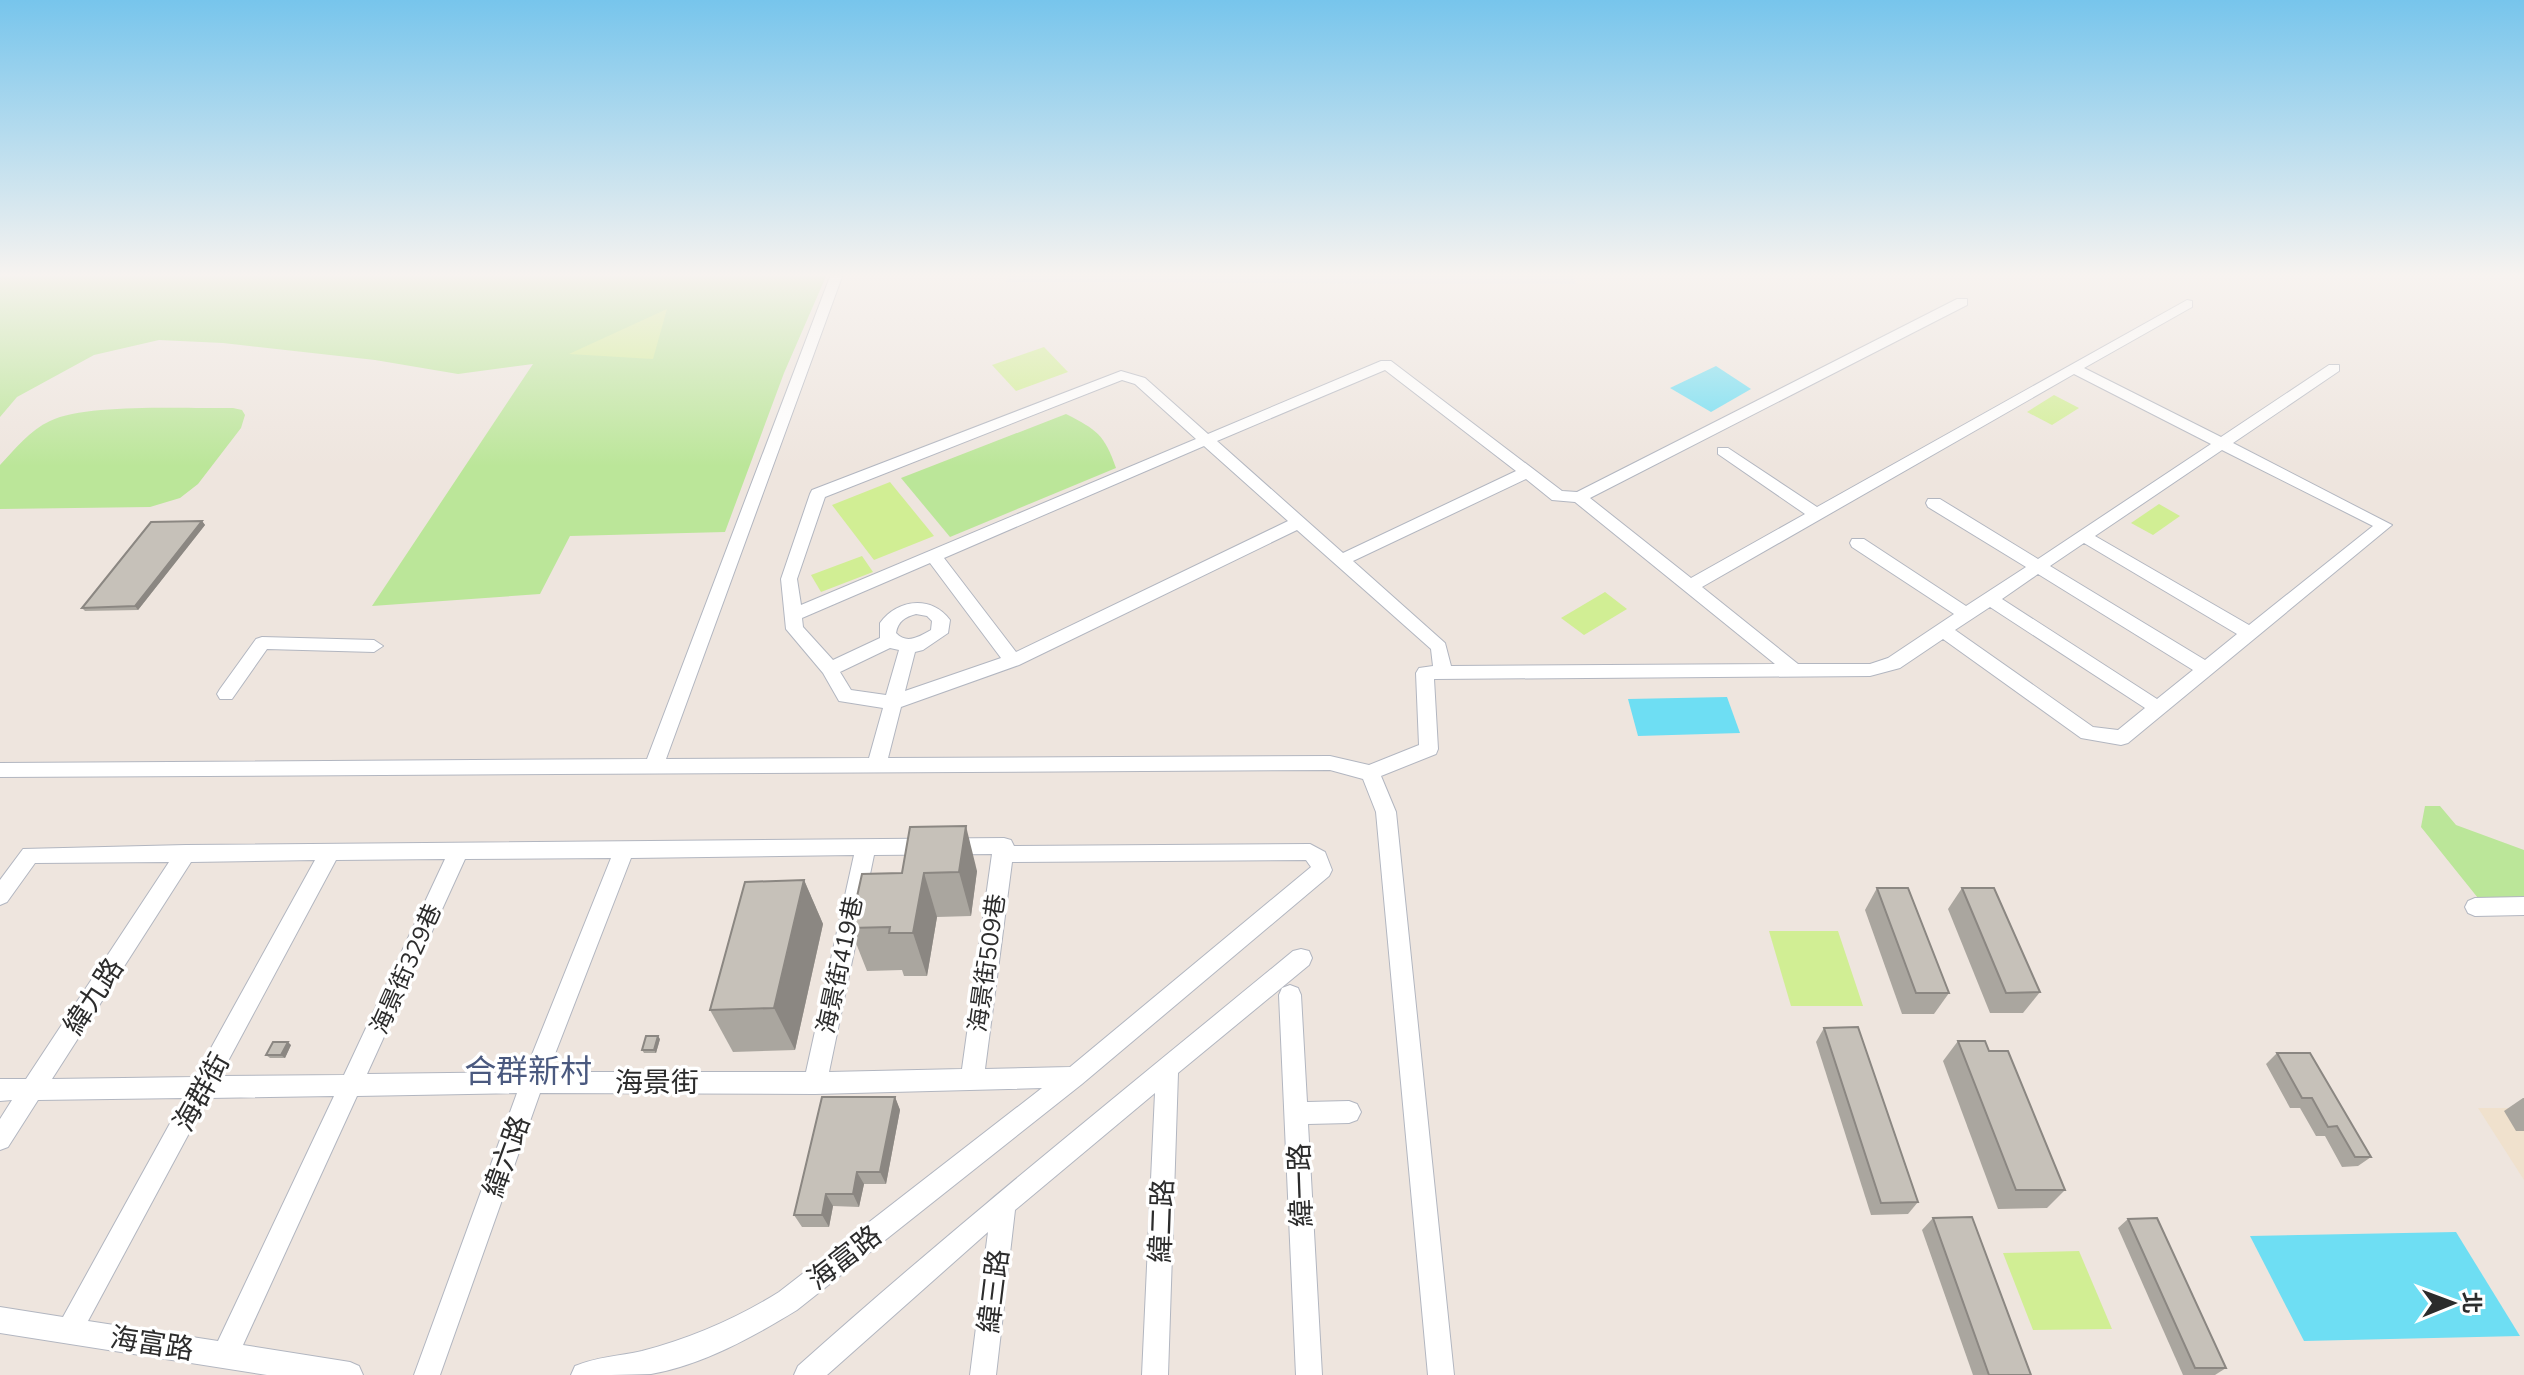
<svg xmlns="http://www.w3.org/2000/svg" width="2524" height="1375" font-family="'Nunito Sans','Noto Sans TC',sans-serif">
<rect width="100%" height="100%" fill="#eee5de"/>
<path fill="#f0e1cd" d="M2478,1108H2524V1180Z"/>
<path fill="#d9dde7" d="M1008,274H1573L1576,284L1006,282Z"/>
<g fill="#bbe699">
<path d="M0,274H827L784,373L725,532L570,536L540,594L372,606L533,364L458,374L375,360L223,343L159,340L94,355L17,397L0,417Z"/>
<path d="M233,408L242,410L245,415L241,428L198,484L180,498L150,507L0,509V465C15,449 30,430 50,421C87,403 188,409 233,408Z"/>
<path d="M1066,414C1097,430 1104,434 1116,468L950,537L901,478Z"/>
<path d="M2425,806H2440L2456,825L2524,850V903H2482L2421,827Z"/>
</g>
<g fill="#d1ee94">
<path d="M667,309L653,359L569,354Z"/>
<path d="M1044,347L1068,372L1016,391L992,365Z"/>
<path d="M2054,395L2079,408L2052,425L2027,412Z"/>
<path d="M890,482L934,536L874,560L832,505Z"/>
<path d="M2159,504L2180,516L2153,535L2131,523Z"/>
<path d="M862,556L873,572L821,592L811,575Z"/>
<path d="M1605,592L1627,609L1584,635L1561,618Z"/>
<path d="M1769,931H1838L1863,1006H1791Z"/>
<path d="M2079,1251L2112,1329L2033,1330L2003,1253Z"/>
</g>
<g fill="#6edef3">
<path d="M1716,366L1751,389L1711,412L1670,388Z"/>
<path d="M1727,697L1740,733L1638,736L1628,699Z"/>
<path d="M2456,1232L2520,1336L2304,1341L2250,1236Z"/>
</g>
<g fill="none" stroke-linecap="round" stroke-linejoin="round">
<defs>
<g id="minor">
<path d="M831,274H843L666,759L869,758L883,708L839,701L823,673L786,629L781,579L810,494L812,490L1121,371L1145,378L1208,434L1381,361H1391L1562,491L1577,492L1957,299H1967V305L1590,498L1691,578L1805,514L1718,454V448H1728L1817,507L2187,300L2192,301V307L2084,368L2221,437L2329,365H2339V371L2233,443L2392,525L2128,743L2121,745L2081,738L1943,639L1900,668L1870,676L1434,679L1438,749L1436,754L1381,776L1396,812L1454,1375H1428L1376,812L1363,779L1330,770L0,777V763L647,759ZM1385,370L1516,471L1343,553L1217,441ZM2074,374L2211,444L2038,559L1940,499H1928L1926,503L1928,507L2026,567L1966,606L1864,539H1852L1850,543L1852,547L1954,614L1888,658L1870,664H1798L1702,587ZM1122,380L1135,384L1196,439L801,605L797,579L825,497ZM1204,446L1288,521L1016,652L944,558ZM2222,450L2373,526L2249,625L2095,536ZM1526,479L1552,500L1575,502L1775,664L1451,666L1445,643L1353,561ZM1297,530L1431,649L1433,666L1419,668L1416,673L1419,745L1369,765L1330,756L888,758L901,707L1019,665ZM2084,543L2237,634L2205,660L2050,566ZM930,563L1001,658L905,691L915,652L923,650L948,633L950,620C932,595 897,599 880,623V638L833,660L803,627L802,618ZM2038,574L2193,670L2157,699L2002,599ZM1990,607L2145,708L2118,730L2093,727L1955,630ZM916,614L927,616L932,621L931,630C920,636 907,645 896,633C898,621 905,617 916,614ZM890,648L899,650L886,695L851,690L840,672Z"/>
<path d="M262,637L374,640L383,646L374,652L267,649L232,699H220L217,694L220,689L256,639Z"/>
<path d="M1004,838L1011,840L1014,846L1310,844L1325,852L1332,870L1329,876L1082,1084L797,1310C753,1337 702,1365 651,1374C626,1375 596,1375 571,1375L575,1366C596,1357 620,1356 642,1351C691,1338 736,1319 779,1292L1042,1088L815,1094L540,1093L440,1375H414L517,1093L357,1096L243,1345L350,1362L359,1366L363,1375H267L0,1333V1307L63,1317L184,1098L38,1100L8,1147L0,1150V1119L12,1100L0,1101V1079H26L169,862L35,863L7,902L0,905V880L23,849L186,845ZM992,854L962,1069L829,1072L874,855ZM854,855L806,1072H548L631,858ZM611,858L525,1072L367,1074L465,859ZM445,859L344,1075L220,1076L336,860ZM315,860L195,1077L52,1079L191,862ZM1306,860L1311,867L1070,1067L985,1069L1012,862ZM334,1096L218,1341L88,1321L208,1098Z"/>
<path d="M2524,897V915L2475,916L2468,913L2465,907L2468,901L2475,898Z"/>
<path d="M1301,949L1309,951L1312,958L1309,965L1178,1073L1168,1375H1142L1155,1093L1015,1210L996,1375H970L988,1232L827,1375H794L798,1366C959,1222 1127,1088 1293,951Z"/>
<path d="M1290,985L1298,988L1301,995L1307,1102L1349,1101L1357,1104L1361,1112L1357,1120L1349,1123L1308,1124L1322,1375H1296L1279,995L1282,988Z"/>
</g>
</defs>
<use href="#minor" stroke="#b2b6c0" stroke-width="2"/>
<use href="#minor" fill="#fff" fill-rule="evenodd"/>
</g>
<g fill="#aaa69f">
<path d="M202,521L205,525L138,610L85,611L82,608Z"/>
<path d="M977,871L971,916L937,917L927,976H904L902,970L867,971L850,928L862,874Z"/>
<path d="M804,880L823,924L795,1050L733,1052L710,1010Z"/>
<path d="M1877,888L1949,993L1934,1014H1902L1865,910Z"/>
<path d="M1962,888L2040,992L2023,1013H1990L1948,909Z"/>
<path d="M1824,1028L1918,1202L1908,1214L1871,1215L1816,1042Z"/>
<path d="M660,1039L656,1053H644L642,1050Z"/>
<path d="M1958,1041L1989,1051L2065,1190L2047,1208L1998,1209L1943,1061Z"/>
<path d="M291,1045L285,1058H270L266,1055Z"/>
<path d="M2277,1053L2371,1157L2358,1166L2342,1167L2325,1136H2316L2300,1108H2290L2266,1064Z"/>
<path d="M895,1097L900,1110L886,1184H864L859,1207L833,1206L829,1227H802L794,1215Z"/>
<path d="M2523,1098H2524V1131H2516L2504,1111Z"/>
<path d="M1933,1218L2031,1375H1973L1922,1230Z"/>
<path d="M2128,1219L2226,1368L2215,1375H2183L2118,1228Z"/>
</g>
<g fill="#8b8782">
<path d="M202,521L205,525L138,610L135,606Z"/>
<path d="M966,826L977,871L971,916L959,872Z"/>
<path d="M924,873L937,917L927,976L913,933Z"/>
<path d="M804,880L823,924L795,1050L774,1008Z"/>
<path d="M658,1036L660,1039L656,1053L654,1050Z"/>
<path d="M288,1042L291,1045L285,1058L281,1055Z"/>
<path d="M895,1097L900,1110L886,1184L880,1172Z"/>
<path d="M857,1172L864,1184L859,1207L853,1194Z"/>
<path d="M826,1194L833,1206L829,1227L822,1215Z"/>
</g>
<g fill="#c6c1b9" stroke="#8b8782" stroke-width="2">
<path d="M202,521L135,606L82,608L151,522Z"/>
<path d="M966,826L959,872L924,873L913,933H889L890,927L850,928L862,874L902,873L910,827Z"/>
<path d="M804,880L774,1008L710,1010L745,882Z"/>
<path d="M1877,888H1908L1949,993H1916Z"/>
<path d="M1962,888H1994L2040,992L2006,993Z"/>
<path d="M1858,1027L1918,1202L1881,1203L1824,1028Z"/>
<path d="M646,1036H658L654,1050H642Z"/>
<path d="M1958,1041H1985L1989,1051H2008L2065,1190H2016Z"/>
<path d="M273,1042H288L281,1055H266Z"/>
<path d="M2277,1053H2310L2371,1157H2355L2337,1126L2328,1127L2312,1098H2302Z"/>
<path d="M822,1097H895L880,1172H857L853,1194H826L822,1215H794Z"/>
<path d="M1972,1217L2031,1375H1989L1933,1218Z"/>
<path d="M2157,1218L2226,1368H2195L2128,1219Z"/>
</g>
<linearGradient id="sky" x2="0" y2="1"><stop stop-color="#77c5ec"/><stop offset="0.59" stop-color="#f7f3f0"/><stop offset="1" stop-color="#f7f3f0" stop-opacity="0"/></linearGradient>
<rect width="2524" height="466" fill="url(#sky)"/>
<g text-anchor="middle" stroke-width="7" stroke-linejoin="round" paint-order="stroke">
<g font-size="24" fill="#2c2c2c" stroke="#fff">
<text transform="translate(987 963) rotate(-82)" y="8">海景街509巷</text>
<text transform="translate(840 965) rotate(-78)" y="8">海景街419巷</text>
<text transform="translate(406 969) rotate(-66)" y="8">海景街329巷</text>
</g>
<g font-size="28" fill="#2c2c2c" stroke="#fff">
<text transform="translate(93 996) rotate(-57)" y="10">緯九路</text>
<text x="657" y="1092">海景街</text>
<text transform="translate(201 1092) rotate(-61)" y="10">海群街</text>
<text transform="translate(506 1156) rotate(-70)" y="10">緯六路</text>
<text transform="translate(1300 1185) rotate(-92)" y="10">緯一路</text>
<text transform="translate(1161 1221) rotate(-88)" y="10">緯二路</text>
<text transform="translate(844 1257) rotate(-38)" y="10">海富路</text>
<text transform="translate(993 1291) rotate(-83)" y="10">緯三路</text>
<text transform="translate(152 1343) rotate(9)" y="10">海富路</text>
</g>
<g font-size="32" fill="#4a597f" stroke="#fff">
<text x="528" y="1082">合群新村</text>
</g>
</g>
<g transform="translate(2452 1303) rotate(89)" stroke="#ffffff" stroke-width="6" paint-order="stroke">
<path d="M0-6L14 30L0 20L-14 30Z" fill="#2c2c2c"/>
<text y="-12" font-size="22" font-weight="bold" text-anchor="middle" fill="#2c2c2c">北</text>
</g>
</svg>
